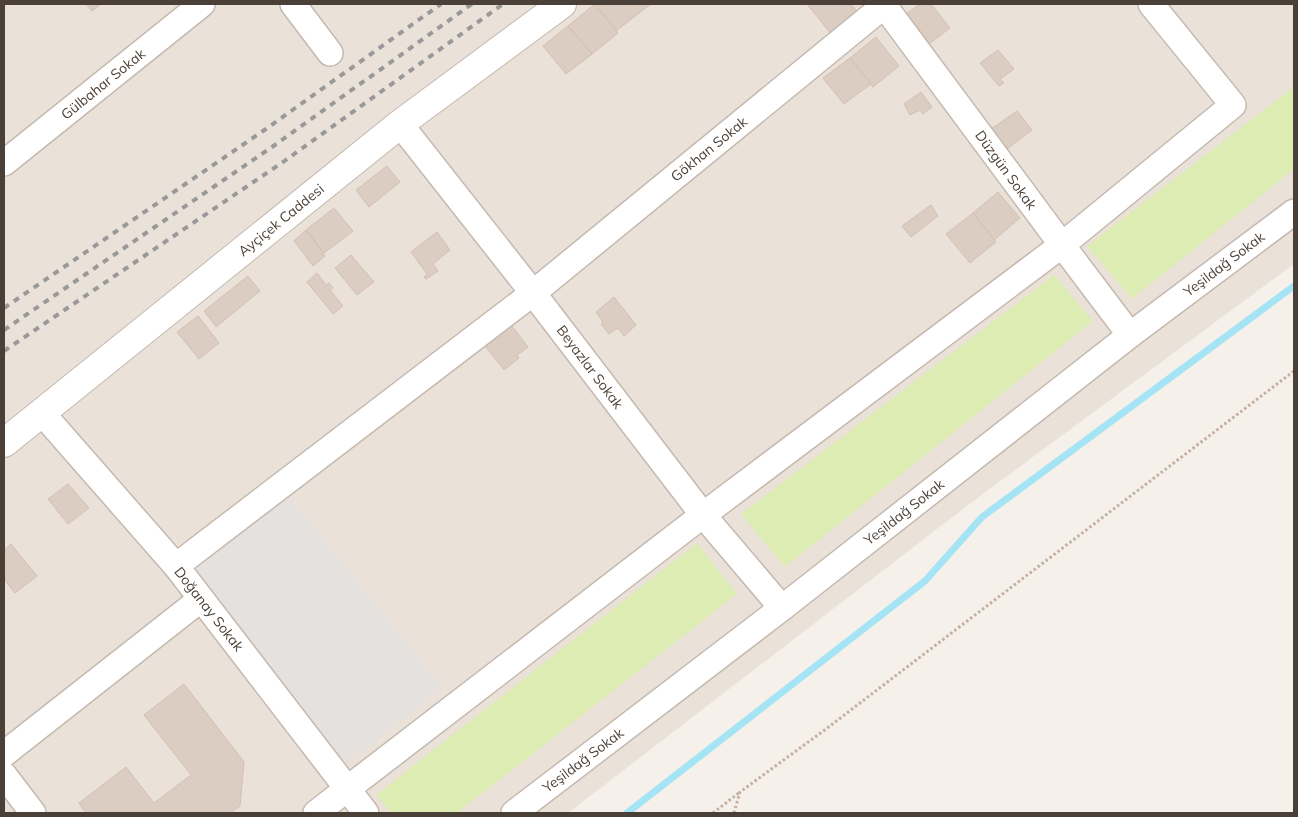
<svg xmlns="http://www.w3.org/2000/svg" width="1298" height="817" font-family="Mulish,sans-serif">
<rect width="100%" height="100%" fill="#f6f0eb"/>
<path fill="#eae1d9" d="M4,4H1294V264L972,502L568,813H4Z"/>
<g fill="#ddecb2">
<path d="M1294,87V169L1132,299L1087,246Z"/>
<path d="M1054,275L1093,321L785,567L741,514Z"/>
<path d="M697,543L737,594L457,813H391L376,795Z"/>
</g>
<path fill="#e5e1df" d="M288,495L442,687L347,763L193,572Z"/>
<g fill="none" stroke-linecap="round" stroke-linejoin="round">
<path stroke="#a5e4f4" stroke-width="7" d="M627,813L925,581L982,517L1294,286"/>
</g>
<g fill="#dbcdc2" stroke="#d4c0b2">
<path d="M86,4H101L92,11Z"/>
<path d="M595,4H637L643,10L616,31Z"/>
<path d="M595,4L618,33L592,54L568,26Z"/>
<path d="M637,4H651L643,10Z"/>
<path d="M809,4H851L858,13L831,34L808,5Z"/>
<path d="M920,4H931L950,28L925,47L902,17Z"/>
<path d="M568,26L592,54L566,74L543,46Z"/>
<path d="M876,37L899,66L873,87L850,58Z"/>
<path d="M998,50L1014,69L1000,79L1004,83L999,86L980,63Z"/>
<path d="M850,58L871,84L844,104L823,78Z"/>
<path d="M921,92L932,107L923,114L920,110L910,115L904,104Z"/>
<path d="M1017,111L1032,130L1007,149L991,129Z"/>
<path d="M387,166L400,182L369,207L356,190Z"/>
<path d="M998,192L1020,218L994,240L973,213Z"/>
<path d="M931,205L938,216L911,237L902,226Z"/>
<path d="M334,208L353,231L324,253L306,230Z"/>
<path d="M973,213L996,242L970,263L946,234Z"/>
<path d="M306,230L325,256L313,266L294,241Z"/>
<path d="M437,232L450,250L433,264L438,271L426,279L424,277L427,274L411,252Z"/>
<path d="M351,255L374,282L357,295L335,268Z"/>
<path d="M317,273L326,285L329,283L333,288L330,290L343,306L333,314L307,282Z"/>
<path d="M248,276L260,291L216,327L204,311Z"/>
<path d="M614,297L636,325L624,336L618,328L609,334L601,324L603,322L596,312Z"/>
<path d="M198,316L219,343L199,359L177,332Z"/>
<path d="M509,322L528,347L517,355L519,358L504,370L482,342Z"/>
<path d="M68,484L89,508L68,524L48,499Z"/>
<path d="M11,544L37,576L15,593L4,579V550Z"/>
<path d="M184,684L244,762L240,806L230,813H86L79,803L126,767L154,803L191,775L144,715Z"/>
</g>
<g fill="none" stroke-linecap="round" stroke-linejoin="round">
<defs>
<g id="minor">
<path d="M293,4L330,53"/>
<path d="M883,4L1062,245L1130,335"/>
<path d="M400,124L533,293L703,515L782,608"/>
<path d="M4,163L202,4"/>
<path d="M42,413L176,566L366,813"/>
<path d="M176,566L533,293L886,4"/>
<path d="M4,754L201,599"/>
<path d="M4,775L33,813"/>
<path d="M316,813L703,515L1062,245L1233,105L1151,4"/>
<path d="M514,813L782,608L1130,335L1294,212"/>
</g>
<path id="tertiary" d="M4,443L400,124L562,4"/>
</defs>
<use href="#minor" stroke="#c5b9af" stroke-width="28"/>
<use href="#tertiary" stroke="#c5b9af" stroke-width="30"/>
<g stroke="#c5af9d" stroke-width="3" stroke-dasharray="2.5 2.5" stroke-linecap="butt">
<path d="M713,813L740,792"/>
<path d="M734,813L740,792L826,729L1294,371"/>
</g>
<use href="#minor" stroke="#fff" stroke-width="25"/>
<use href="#tertiary" stroke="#fff" stroke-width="28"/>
<g stroke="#999" stroke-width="4" stroke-dasharray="6 6" stroke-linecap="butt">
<path d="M4,308L263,131L441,4"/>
<path d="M4,330L272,147L472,4"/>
<path d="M4,351L283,162L503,4"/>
</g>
</g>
<g text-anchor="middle" stroke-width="4" stroke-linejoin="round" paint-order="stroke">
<g font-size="14" fill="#4b4038" stroke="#fff">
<text transform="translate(103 84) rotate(-39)" y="5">Gülbahar Sokak</text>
<text transform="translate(709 149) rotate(-39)" y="5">Gökhan Sokak</text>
<text transform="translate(1006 170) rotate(54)" y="5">Düzgün Sokak</text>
<text transform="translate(281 220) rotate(-39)" y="5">Ayçiçek Caddesi</text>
<text transform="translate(1224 264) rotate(-37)" y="5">Yeşildağ Sokak</text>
<text transform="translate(590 367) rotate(53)" y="5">Beyazlar Sokak</text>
<text transform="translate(904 512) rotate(-38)" y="5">Yeşildağ Sokak</text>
<text transform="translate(209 609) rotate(52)" y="5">Doğanay Sokak</text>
<text transform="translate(583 760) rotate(-37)" y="5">Yeşildağ Sokak</text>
</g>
</g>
<rect width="1298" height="817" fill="none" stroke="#4b4038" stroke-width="10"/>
</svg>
